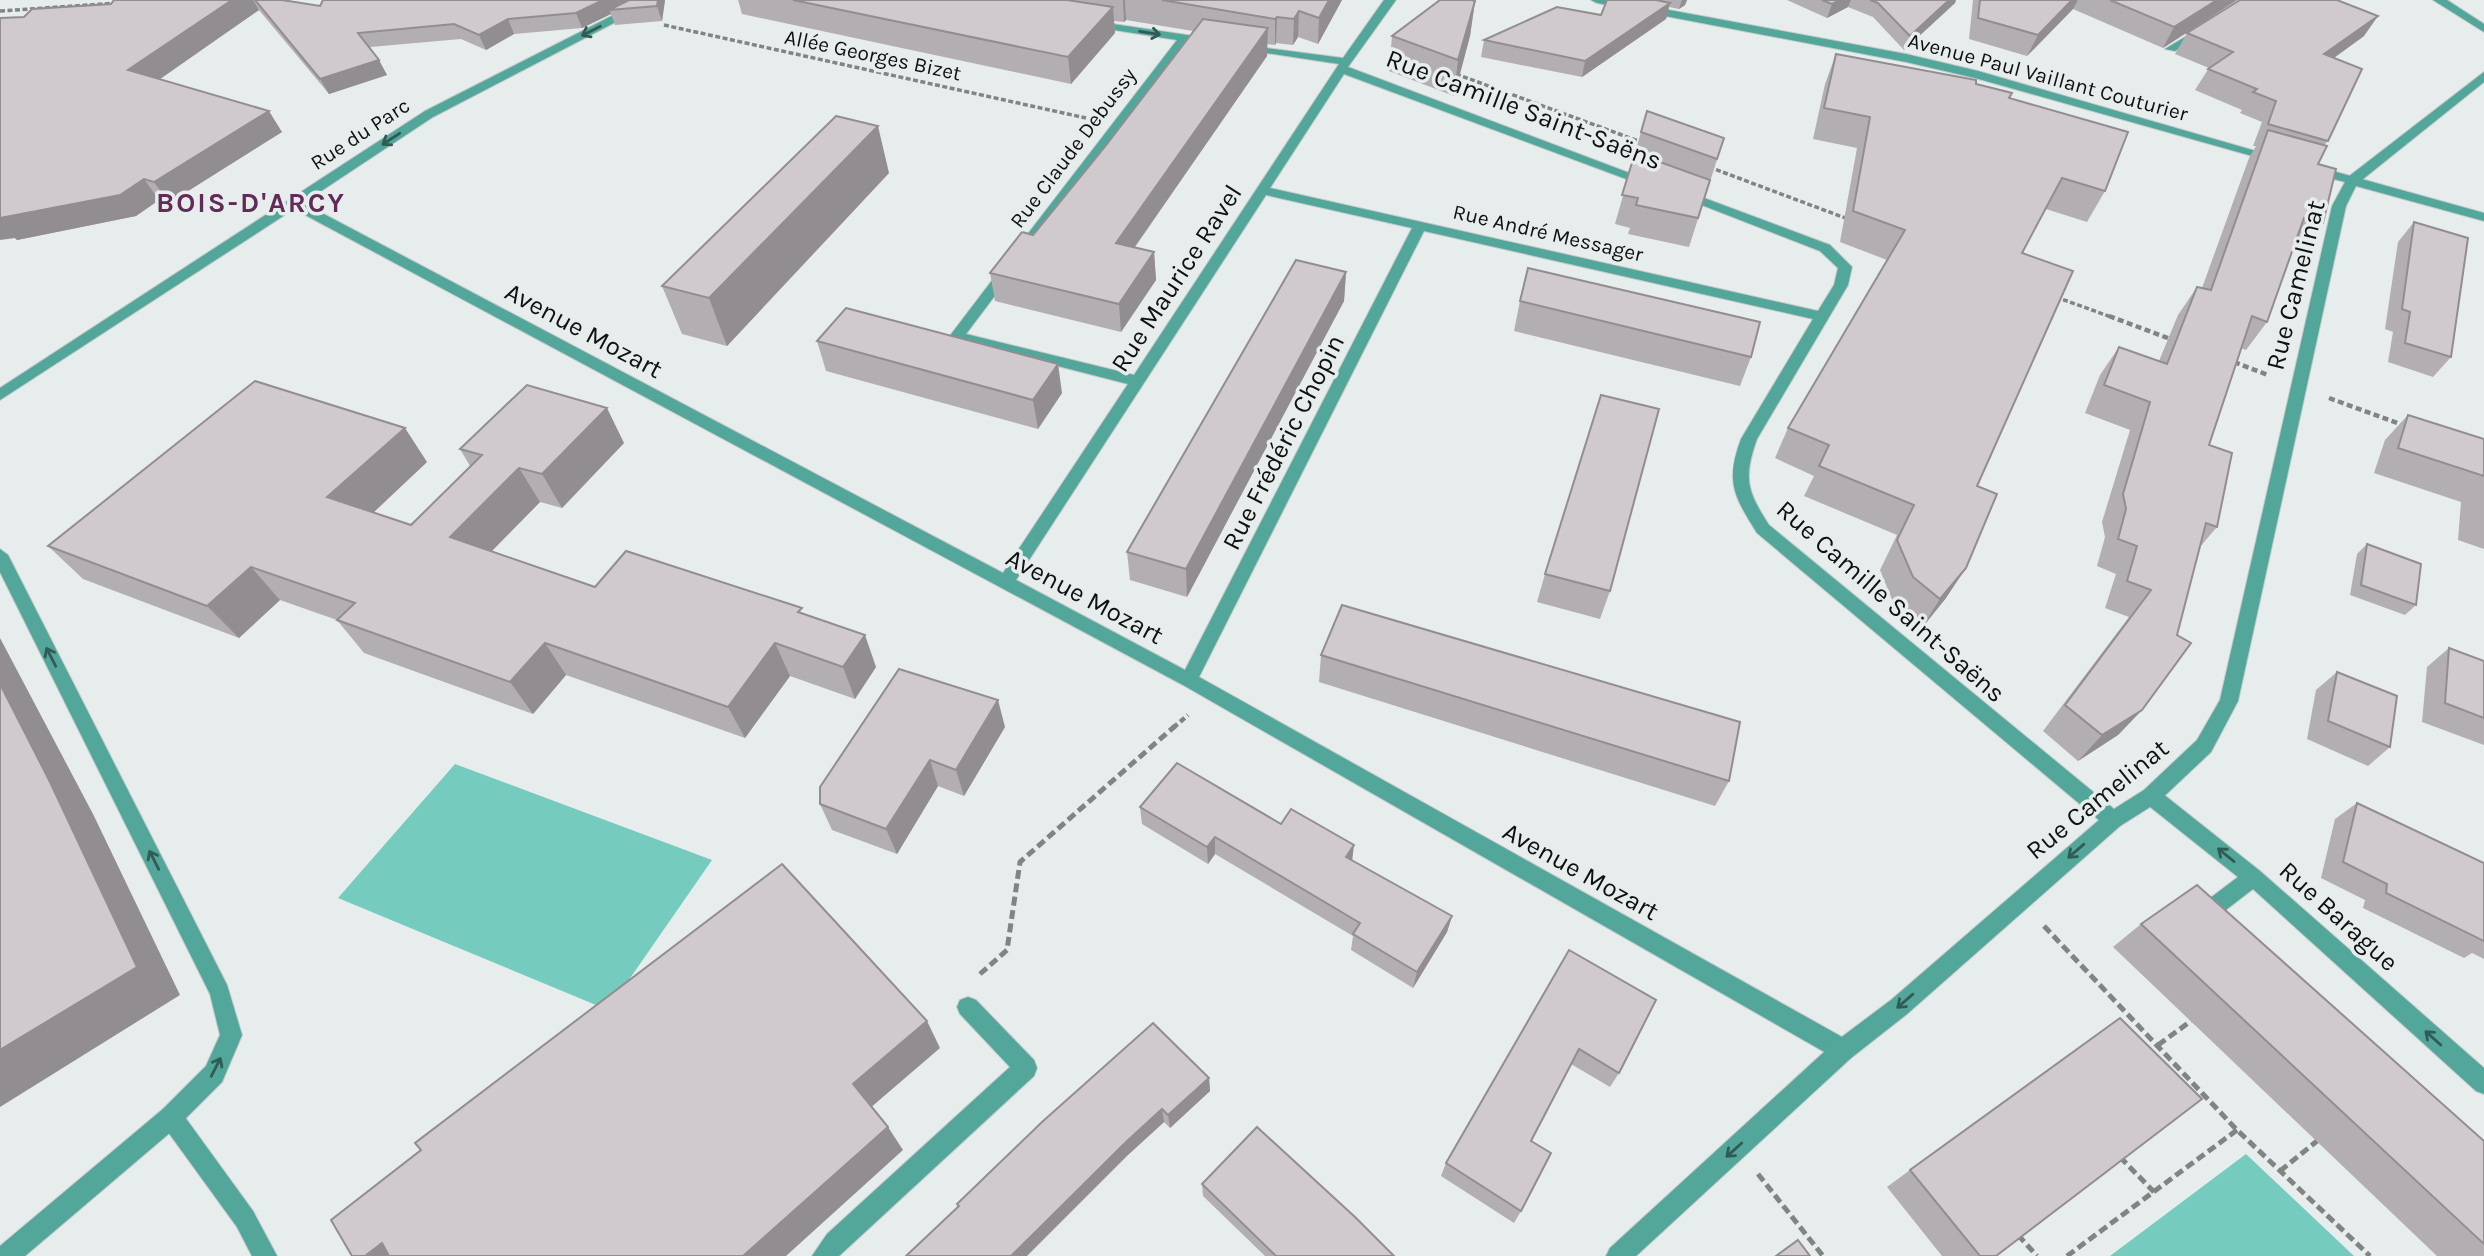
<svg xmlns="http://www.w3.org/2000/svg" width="2484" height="1256" font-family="Karla,sans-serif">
<rect width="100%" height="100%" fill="#e6edec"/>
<g fill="#74cbbe">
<path d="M455,764L712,860L608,1010L338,898Z"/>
<path d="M2246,1154L2354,1256H2110Z"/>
</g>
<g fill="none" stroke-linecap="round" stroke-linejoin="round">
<defs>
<g id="service">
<path d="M2200,28L2206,31L2204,33L2175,51L2165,49Z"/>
<path d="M0,549L8,555L227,985L242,1035L222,1082L179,1125L25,1256H0V1246L163,1109L206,1066L220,1035L210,994L0,572Z"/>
<path d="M968,997L976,1000L1034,1060L1037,1068L1034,1076L839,1256H812L827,1234L1010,1067L960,1014L957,1007L960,1000Z"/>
</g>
<g id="minor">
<path d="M643,0H658L433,117L303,203L1003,573L1128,384L952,339L950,336L952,333L1003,266L1008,265L1015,269L966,334L1134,375L1339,64L1246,50L1242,49V45L1343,58L1384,0H1396L1348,67L1656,183L1655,186H1645L1344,74L1270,188L1818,311L1834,285L1838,268L1820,251L1676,195L1678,192H1688L1830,245L1852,267L1848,285L1757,439C1743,478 1747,491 1769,525L2120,814L2123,820L2120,826L2113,829L2106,826L1757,533C1734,496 1725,482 1741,439L1813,319L1424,231L1199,677L1851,1042L1854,1050L1851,1058L1843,1061L1835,1058L1183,685L294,209L0,400V388L425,111ZM1266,195L1412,228L1185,670L1016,580Z"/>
<path d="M2433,0H2447L2484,24V32Z"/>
<path d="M1093,21L1194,36L1200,39L1194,42L1187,41L1030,250H1020V244L1177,40L1089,26L1087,24Z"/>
<path d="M2484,72V82L2358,183H2348V177Z"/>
<path d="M2151,788L2158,790L2260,871L2484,1068V1094L2476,1091L2253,889L2218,916L2216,926L2209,928L2197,922L2194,915L2197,908L2238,877L2144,802L2141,796L2144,790Z"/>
<path d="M171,1106L179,1109L253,1211L277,1256H252L237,1227L163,1125L160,1117L163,1109Z"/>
</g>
<g id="tertiary">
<path d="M1591,0H1615L1906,54L1978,71L2280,158L2278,161H2270L1975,78L1906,62L1597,3Z"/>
<path d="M2311,165L2484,213V221L2356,186L2346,206L2238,701L2211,752L2158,802L2120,826L1907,1014L1851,1058L1636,1256H1606L1610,1248L1835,1042L1891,1000L2106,814L2144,790L2197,740L2220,700L2332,206L2345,182L2306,172L2305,169Z"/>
</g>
</defs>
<use href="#service" stroke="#c4cac9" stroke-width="2"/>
<use href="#minor" stroke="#c4cac9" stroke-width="2"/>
<use href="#tertiary" stroke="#c4cac9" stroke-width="2"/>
<g stroke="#808584" stroke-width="3.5" stroke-dasharray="5 2.5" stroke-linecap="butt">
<path d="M0,11L118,3"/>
<path d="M664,25L1086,118"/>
<path d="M1456,74L1641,142"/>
<path d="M1709,167L1848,219"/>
<path d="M2056,297L2114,318"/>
</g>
<g stroke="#808584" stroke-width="4.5" stroke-dasharray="6 3.5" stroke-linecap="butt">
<path d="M2109,316L2173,340"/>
<path d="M2234,362L2268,375"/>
<path d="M2329,398L2403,425"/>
<path d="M1173,728L1188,715"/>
</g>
<g stroke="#808584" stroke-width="5" stroke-dasharray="9 4.5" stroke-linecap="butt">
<path d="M2044,926L2237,1130L2370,1256"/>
<path d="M980,974L1007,950L1020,862L1175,726"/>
<path d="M2158,1045L2191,1021"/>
<path d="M2120,1157L2154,1192"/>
<path d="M2280,1171L2317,1141"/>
<path d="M1758,1174L1823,1256"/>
<path d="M2018,1235L2037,1256"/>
<path d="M2067,1256L2237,1130"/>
</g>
<use href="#service" fill="#53a69a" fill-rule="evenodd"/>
<use href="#minor" fill="#53a69a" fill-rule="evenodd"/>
<use href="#tertiary" fill="#53a69a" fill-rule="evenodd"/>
</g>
<g fill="#b3aeb1">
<path d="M114,0H282L320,6L323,0H665L662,21L615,25L611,14L582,28L514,34L486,50L461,39L370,47L387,75L329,94L259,10L159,79L282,132L169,203L159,200L136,216L17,240L15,238L24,17L111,4Z"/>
<path d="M738,0H1342L1318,44L1298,37L1293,45L1276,43L1275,45L1267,44V56L1135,247L1154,252L1156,280L1121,332L995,301L990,273L1033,235L1104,148L1193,31L1126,20L1124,22L1114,21L1115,33L1071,84L742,14Z"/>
<path d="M1607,0H1687L1685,5L1679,9L1669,7L1666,19L1582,77L1481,57L1484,40L1601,15Z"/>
<path d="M1787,0H1956L1955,3L1904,50L1873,17L1848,7L1827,18Z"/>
<path d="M1973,0H2237L2163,48L2073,9L2027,56L1969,39Z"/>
<path d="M1475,1L1470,36L1454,96L1389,71L1392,36Z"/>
<path d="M2187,33L2364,36L2334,58L2328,141L2324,145L2318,164L2323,223L2302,252L2293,249L2267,322L2246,350L2241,348L2209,445L2217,527L2199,548L2142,710L2118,735L2078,761L2043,731L2129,617L2105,608L2116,574L2097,566L2105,537L2102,522L2130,430L2085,413L2100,375L2119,347L2159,361L2178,315L2197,287L2202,288L2249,158L2256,146H2253L2262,122L2240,113L2242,110L2195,90L2209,68L2175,54Z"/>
<path d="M1836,54L1976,84L2010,98L2105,191L2087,222L2046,209L2022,253L1977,486L1946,598L1921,629L1895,607L1880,570L1897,535L1804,496L1814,476L1775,458L1788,428L1887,260L1840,242L1857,148L1813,139L1825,84Z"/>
<path d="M1641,132L1724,138L1689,247L1628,234L1630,228L1615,224Z"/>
<path d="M889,173L727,346L682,334L662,286Z"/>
<path d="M2414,222L2451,357L2433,377L2388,362L2393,332L2385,329L2398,242Z"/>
<path d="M1346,272L1344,301L1187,597L1130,580L1127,552Z"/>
<path d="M1520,301L1751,357L1740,386L1514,331Z"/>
<path d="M817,341L1062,393L1038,429L826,371Z"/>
<path d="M2408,415L2484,439V549L2458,540L2461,502L2374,473L2385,440Z"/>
<path d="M624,443L562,508L540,502L492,551L595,587L804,615L876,667L855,699L790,676L745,738L566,675L533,714L364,653L337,620L280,600L239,638L83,579L48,546L427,462L373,512L411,525L470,466L460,449Z"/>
<path d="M2367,544L2416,605L2405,615L2350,595L2357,554Z"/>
<path d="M1545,574L1610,591L1600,619L1537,602Z"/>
<path d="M2449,648L2484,661V745L2422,722L2427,667Z"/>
<path d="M1321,655L1729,781L1715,806L1319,682Z"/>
<path d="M2337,672L2390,747L2368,766L2307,739L2316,690Z"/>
<path d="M1005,727L964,796L938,786L897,854L832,830L820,804Z"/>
<path d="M2357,803L2484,863V959L2472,953L2464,958L2363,908L2365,900L2321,878L2335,819Z"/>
<path d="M1140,807L1281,824L1352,861L1452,916L1447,932L1413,988L1351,950L1353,936L1215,854L1208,864L1142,824Z"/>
<path d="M2141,924L2484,1141V1256H2437L2113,947Z"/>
<path d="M1569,950L1619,1073L1610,1087L1571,1064L1531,1141L1521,1211L1514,1223L1441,1176L1446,1163Z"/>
<path d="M1209,1078L1210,1091L1170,1128L1164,1122L1129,1154L959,1207L957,1204Z"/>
<path d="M1910,1170L1996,1256H1942L1887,1187Z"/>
<path d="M1202,1184L1394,1256H1265L1203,1196Z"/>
</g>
<g fill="#928d90">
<path d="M232,0H253L259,10L143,91L128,70Z"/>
<path d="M603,0H638L609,10L611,14L582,28L576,13Z"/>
<path d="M658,0H665L662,21L657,6Z"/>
<path d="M1123,0H1125L1126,20L1124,22Z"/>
<path d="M1329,0H1342L1318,44L1319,18Z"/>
<path d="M1682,0H1687L1685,5L1679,9Z"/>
<path d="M1840,0H1851L1848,7L1827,18L1832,4Z"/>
<path d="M1949,0H1956L1955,3L1904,50L1910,36Z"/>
<path d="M2072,0H2078L2073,9L2027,56L2038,35Z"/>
<path d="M2217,0H2237L2163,48L2174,27Z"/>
<path d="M1475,1L1470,36L1454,96L1458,60Z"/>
<path d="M1670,3L1666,19L1582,77L1585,61Z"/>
<path d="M1113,7L1115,33L1071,84L1068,57Z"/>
<path d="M1299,11L1298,37L1293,45L1294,19Z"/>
<path d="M2378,16L2364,36L2310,75L2324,54Z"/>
<path d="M1277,17L1276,43L1275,45V19Z"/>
<path d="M508,19L514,34L486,50L479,35Z"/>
<path d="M1268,28L1267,56L1118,271L1116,243Z"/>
<path d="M379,60L387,75L329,94L320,79Z"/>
<path d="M269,111L282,132L169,203L154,182Z"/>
<path d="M878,126L889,173L727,346L709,298Z"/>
<path d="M144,179L159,200L136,216L17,240L15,238L0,240V217Z"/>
<path d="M1154,252L1156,280L1121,332L1119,304Z"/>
<path d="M1346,272L1344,301L1187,597L1186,569Z"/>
<path d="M1058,364L1062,393L1038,429L1033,400Z"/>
<path d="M607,408L624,443L562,508L542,474Z"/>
<path d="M405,428L427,462L354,531L327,497Z"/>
<path d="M519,468L540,502L473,570L450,537Z"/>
<path d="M251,567L280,600L239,638L207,606Z"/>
<path d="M1966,568L1946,598L1921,629L1940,599Z"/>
<path d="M865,635L876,667L855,699L843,667Z"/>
<path d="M0,638L93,814L180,995L0,1107Z"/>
<path d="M545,643L566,675L533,714L510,682Z"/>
<path d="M775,643L790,676L745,738L728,707Z"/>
<path d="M998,700L1005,727L964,796L956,770Z"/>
<path d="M2142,710L2118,735L2078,761L2102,735Z"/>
<path d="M930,760L938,786L897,854L886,829Z"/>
<path d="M1215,837V854L1208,864L1207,847Z"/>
<path d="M1354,845L1352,862L1346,857Z"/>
<path d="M1452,916L1447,932L1413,988L1417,972Z"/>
<path d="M927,1021L940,1048L869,1109L853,1084Z"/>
<path d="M1209,1078L1210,1091L1170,1128L1168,1115Z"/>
<path d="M1162,1109L1164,1122L1129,1154L1027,1256H1011L1126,1142Z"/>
<path d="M888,1127L903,1150L786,1256H743Z"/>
<path d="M382,1243L408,1256H365Z"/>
</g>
<g fill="#d0cace" stroke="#928d90" stroke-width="2">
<path d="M114,0H232L128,70L269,111L154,182L144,179L120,195L0,218V18L24,17L32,9L111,4Z"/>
<path d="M255,0H282L320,6L323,0H603L576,13L508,19L479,35L454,24L358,33L379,60L320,79Z"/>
<path d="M629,0H658L657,6L609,10Z"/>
<path d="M793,0H1067L1113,7L1068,57Z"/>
<path d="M1162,0H1329L1319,18L1299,11L1294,19L1277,17L1275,19Z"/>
<path d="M1440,0H1471L1475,1L1458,60L1392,36Z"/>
<path d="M1607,0H1656L1670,3L1585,61L1484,40L1557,7L1601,15Z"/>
<path d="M1822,0H1840L1832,4Z"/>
<path d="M1870,0H1949L1910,36L1878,3Z"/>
<path d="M1980,0H2072L2038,35L1978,18Z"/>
<path d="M2110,0H2217L2174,27Z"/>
<path d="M2240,0H2337L2378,16L2324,54L2362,69L2328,141L2268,124L2276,101L2253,92L2257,89L2208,69L2233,52L2187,33Z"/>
<path d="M1203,19L1268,28L1116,243L1154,252L1119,304L990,273L1022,232L1033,235L1104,148Z"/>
<path d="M1836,54L1976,80V84L2012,93L2009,98L2128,132L2105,191L2062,178L2022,253L2073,271L1977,486L1997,494L1966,568L1940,599L1913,577L1897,540L1914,505L1819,466L1829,445L1788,428L1905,230L1853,211L1870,117L1824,108Z"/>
<path d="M1647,111L1724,138L1717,159L1641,132Z"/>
<path d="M836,116L878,126L709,298L662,286Z"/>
<path d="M2268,130L2327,146L2318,164L2336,169L2323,223L2304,218L2267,322L2252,316L2209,445L2232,453L2217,527L2206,523L2177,635L2191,643L2142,710L2102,735L2065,705L2151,590L2127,581L2137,546L2118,539L2126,509L2123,494L2150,402L2104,385L2119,347L2167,364L2197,287L2211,290Z"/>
<path d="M1635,153L1710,180L1698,218L1636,205L1638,198L1622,195Z"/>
<path d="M2414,222L2468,238L2451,357L2405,343L2410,312L2402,309Z"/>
<path d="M1296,260L1346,272L1186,569L1127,552Z"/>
<path d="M1528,268L1760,322L1751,357L1520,301Z"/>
<path d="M846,308L1058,364L1033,400L817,341Z"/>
<path d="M255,381L405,428L327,497L411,525L482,455L460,449L527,385L607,408L542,474L519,468L450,537L595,587L626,551L802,608L798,612L865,635L843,667L775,643L728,707L545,643L510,682L337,620L355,603L251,567L207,606L48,546Z"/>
<path d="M1601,395L1659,409L1610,591L1545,574Z"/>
<path d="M2408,415L2484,439V476L2398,448Z"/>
<path d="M2367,544L2421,564L2416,605L2361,585Z"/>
<path d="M1342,605L1740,722L1729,781L1321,655Z"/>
<path d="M2449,648L2484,661V718L2445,703Z"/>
<path d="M899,669L998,700L956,770L930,760L886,829L820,804V787Z"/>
<path d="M2337,672L2397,696L2390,747L2328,721Z"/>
<path d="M0,684L50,782L137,967L0,1050Z"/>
<path d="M1177,763L1281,824L1291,809L1354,845L1346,857L1452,916L1417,972L1353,934L1360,923L1215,837L1207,847L1140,807Z"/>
<path d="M2357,803L2484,863V941L2386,893L2387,884L2343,862Z"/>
<path d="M782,864L927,1021L853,1084L888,1127L743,1256H389L382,1243L365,1256H352L331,1220L421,1150L415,1143Z"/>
<path d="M2197,885L2484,1141V1244L2141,924Z"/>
<path d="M1569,950L1656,1000L1619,1073L1579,1049L1531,1141L1551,1153L1521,1211L1446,1163Z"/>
<path d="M2120,1018L2202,1099L1996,1256H1980L1910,1170Z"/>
<path d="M1153,1023L1209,1078L1168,1115L1162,1109L1126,1142L1011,1256H906L959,1206L957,1204L1042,1122Z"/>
<path d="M1257,1127L1355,1217L1394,1256H1276L1202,1184Z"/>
<path d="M1798,1240L1810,1256H1776Z"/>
</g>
<defs><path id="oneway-shaft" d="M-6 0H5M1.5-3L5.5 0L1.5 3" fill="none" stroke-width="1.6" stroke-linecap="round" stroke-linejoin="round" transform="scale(1.75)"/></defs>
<g stroke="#315c56">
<use href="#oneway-shaft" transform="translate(591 31) rotate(153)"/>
<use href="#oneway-shaft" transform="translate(1150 33) rotate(9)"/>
<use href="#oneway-shaft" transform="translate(391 139) rotate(147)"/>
<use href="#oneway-shaft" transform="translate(51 657) rotate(-117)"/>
<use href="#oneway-shaft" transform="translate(2076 851) rotate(139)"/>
<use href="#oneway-shaft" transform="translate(2226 855) rotate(-141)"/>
<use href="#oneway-shaft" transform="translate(154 860) rotate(-117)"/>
<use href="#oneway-shaft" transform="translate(1905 1001) rotate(139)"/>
<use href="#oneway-shaft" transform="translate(2433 1038) rotate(-138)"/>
<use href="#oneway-shaft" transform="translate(216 1067) rotate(-63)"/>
<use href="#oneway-shaft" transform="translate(1734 1150) rotate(138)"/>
</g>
<g text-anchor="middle" stroke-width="7" stroke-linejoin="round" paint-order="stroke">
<g font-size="21" fill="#0f1111" stroke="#e6edec">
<text transform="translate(873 55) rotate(12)" y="7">Allée Georges Bizet</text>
<text transform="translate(2048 77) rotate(15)" y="7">Avenue Paul Vaillant Couturier</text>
<text transform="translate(360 134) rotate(-33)" y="7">Rue du Parc</text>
<text transform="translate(1073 148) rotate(-53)" y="7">Rue Claude Debussy</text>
<text transform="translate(1548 233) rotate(13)" y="7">Rue André Messager</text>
</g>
<g font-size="26" fill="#0f1111" stroke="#e6edec">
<text transform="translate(1524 109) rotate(21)" y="9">Rue Camille Saint-Saëns</text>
<text transform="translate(1176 278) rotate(-57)" y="9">Rue Maurice Ravel</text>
<text transform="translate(2295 285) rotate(-76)" y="9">Rue Camelinat</text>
<text transform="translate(584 330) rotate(28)" y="9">Avenue Mozart</text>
<text transform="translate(1283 442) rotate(-63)" y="9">Rue Frédéric Chopin</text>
<text transform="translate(1085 596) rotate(28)" y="9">Avenue Mozart</text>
<text transform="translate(1891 601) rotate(41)" y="9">Rue Camille Saint-Saëns</text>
<text transform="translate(2097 799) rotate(-39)" y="9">Rue Camelinat</text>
<text transform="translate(1581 871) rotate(29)" y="9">Avenue Mozart</text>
<text transform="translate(2339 916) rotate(42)" y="9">Rue Barague</text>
</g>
<g font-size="28" font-weight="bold" letter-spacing="2" fill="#612a57" stroke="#e6edec">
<text x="251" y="212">BOIS-D'ARCY</text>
</g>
</g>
</svg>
